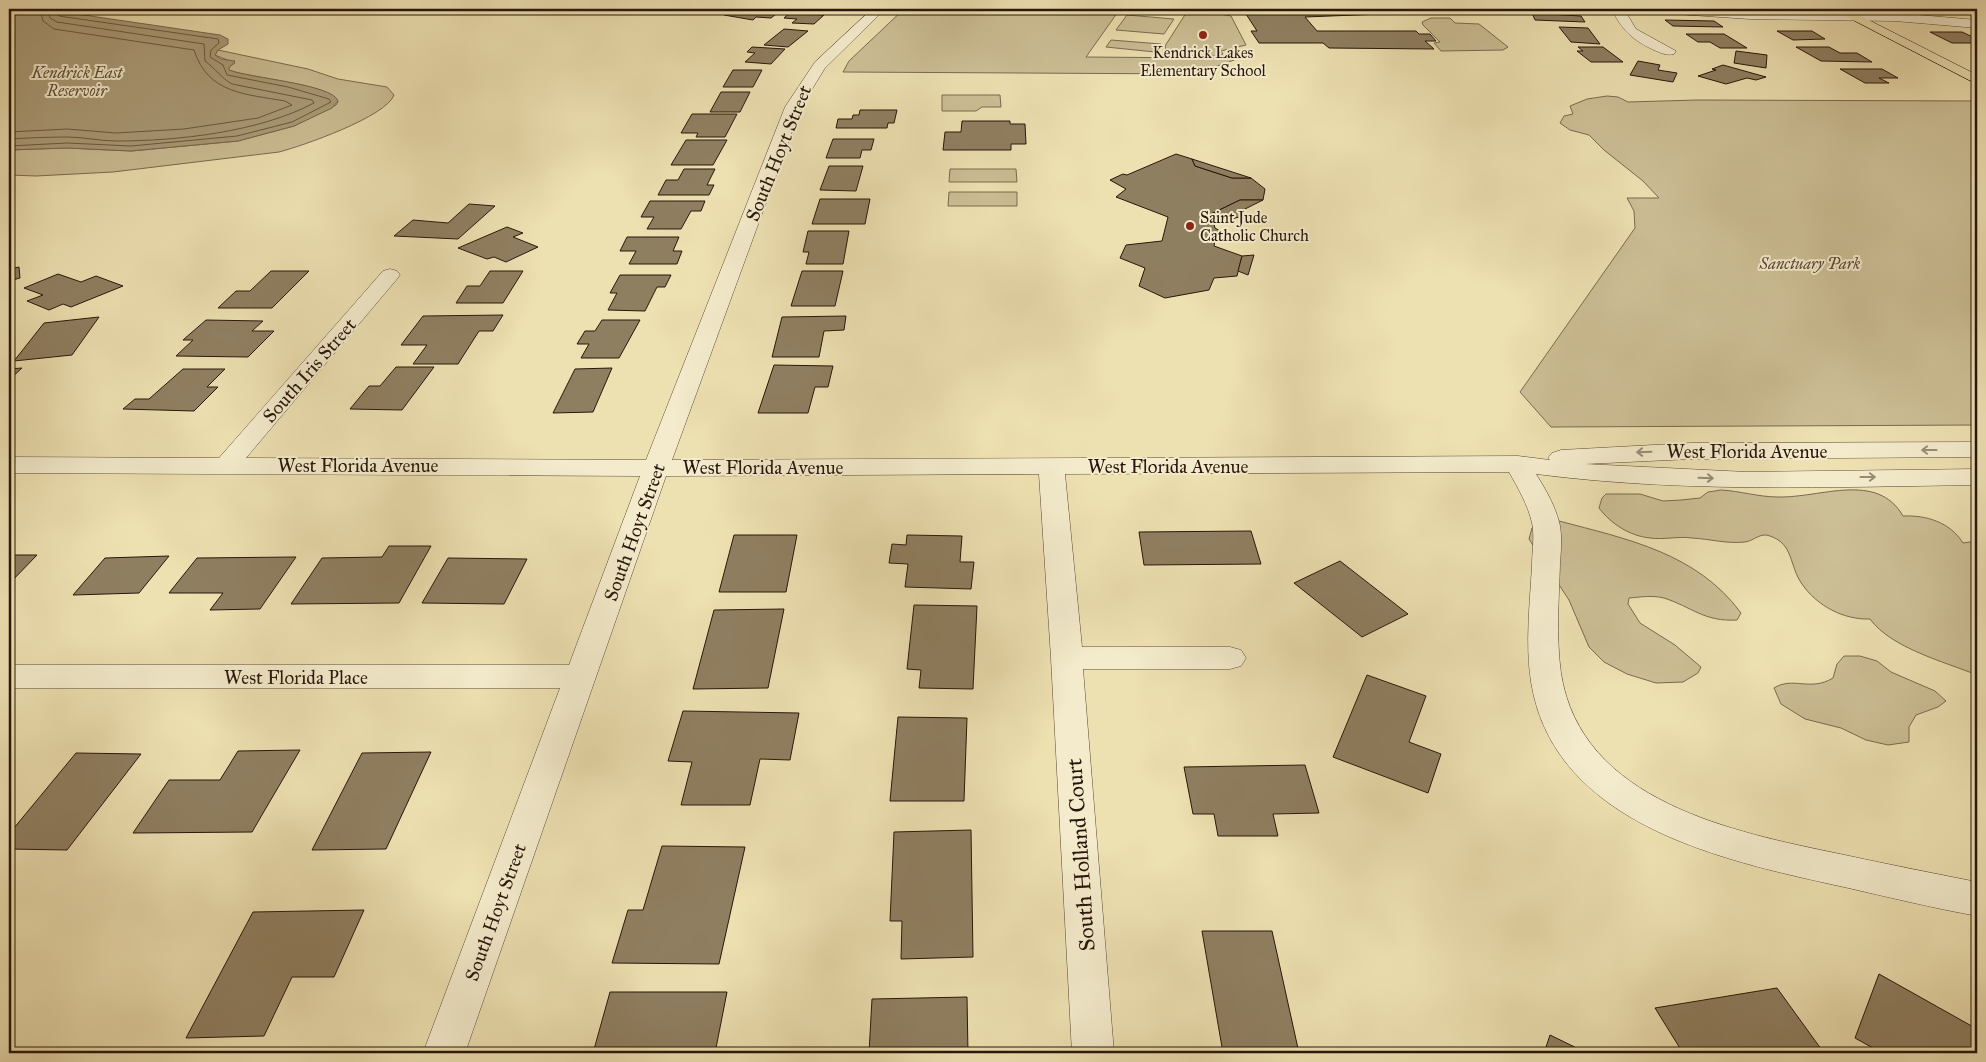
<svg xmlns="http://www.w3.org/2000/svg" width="1986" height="1062" font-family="'IM FELL Great Primer',serif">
<rect width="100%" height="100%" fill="#ede0b1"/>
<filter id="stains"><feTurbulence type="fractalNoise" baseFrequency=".004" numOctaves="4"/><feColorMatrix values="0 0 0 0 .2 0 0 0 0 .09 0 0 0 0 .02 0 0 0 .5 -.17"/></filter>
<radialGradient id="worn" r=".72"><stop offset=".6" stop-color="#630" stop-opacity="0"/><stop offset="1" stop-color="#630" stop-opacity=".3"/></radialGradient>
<g fill="#ccbe95" stroke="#7a6a50">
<path d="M904,9H1120L1086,57L1214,58L1227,55H1243L1242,57L1196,74L843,72L849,61Z"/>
<path d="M1193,9L1231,16L1246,45L1221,51L1223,54C1203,60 1186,55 1166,50L1165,46L1188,10Z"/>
<path d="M1127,15L1174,19L1164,34L1116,30Z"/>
<path d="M1431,18H1450L1455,23L1479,24L1508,47L1503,50L1441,51L1434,43L1440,42L1423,25L1422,22Z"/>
<path d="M1111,40L1161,44L1155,52L1106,47Z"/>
<path d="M218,50L308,69L338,79L387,87L394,95C386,117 302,146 279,152L113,172L36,176L9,175V150L67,148L131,151L238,141L294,126L336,105L338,102C334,84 247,78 229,70L228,68L235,63L215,55Z"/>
<path d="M942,95H1000L1001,107H982L976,111H942Z"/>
<path d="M1607,96L1618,97L1628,102L1697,100L1977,101V425L1551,427L1520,392L1635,228L1634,211L1627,198H1659L1643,181L1604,150L1589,135L1570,130L1560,123L1564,116L1573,114L1570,106L1587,99Z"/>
<path d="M950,169H1016L1017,182H949Z"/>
<path d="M949,192H1017V206H948Z"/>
<path d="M1721,490C1740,491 1759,497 1778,497C1821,498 1877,471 1903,516C1926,515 1950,522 1963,543L1977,541V675C1945,662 1891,648 1870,619C1844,620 1817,606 1802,584C1789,566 1794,544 1770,536C1760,532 1754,541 1745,542C1727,544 1710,539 1692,538C1678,536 1664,540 1650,538C1630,536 1611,524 1599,508L1602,498L1606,494H1640L1663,501L1681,500L1700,498L1708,492Z"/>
<path d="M1559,521C1627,539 1697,553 1741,613L1737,620C1704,622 1692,607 1664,598C1652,595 1641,597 1629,598L1628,604L1640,623L1675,645L1701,667L1698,673L1683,682L1656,683L1627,674L1604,662L1589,647L1569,600L1529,539L1532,528L1539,522Z"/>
<path d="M1844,656H1860L1877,661L1891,672L1935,691L1946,701L1938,707L1916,715L1909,727V742L1888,745L1866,740L1841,728L1805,719L1781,704L1774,688C1793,676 1810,692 1833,678L1837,664Z"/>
</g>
<path fill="#aa9b78" stroke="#76664c" d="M9,9H43L220,35L228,39V44L218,50L215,55L221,59L235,61L229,68V70C248,78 333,84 338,101L332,108L294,126L238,141L131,151L67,148L9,150Z"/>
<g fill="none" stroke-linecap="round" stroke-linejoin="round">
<g stroke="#6a5841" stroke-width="1">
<path d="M9,132L67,129L116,133L184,129L258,118L292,105L285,101C246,94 208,94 194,50L54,29L43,21L40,9"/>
<path d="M9,139C28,138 47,137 67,137C83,137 100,141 116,141C178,141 259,132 314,103L312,100L232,84C221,78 215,68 205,61L204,44L57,22L50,18L47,9"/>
<path d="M9,146L67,143L131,146L237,136L292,122L331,102L329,99L288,87L227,75L223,65L210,57L211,50L219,43L218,39L59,16L54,9"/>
</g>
</g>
<g fill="#8f7f61" stroke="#29160a">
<path d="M657,9H707L703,12L655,10Z"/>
<path d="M732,9L762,11L764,9L781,10L771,18L756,17L753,20L724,15Z"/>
<path d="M1232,9H1398L1406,13L1305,17L1317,31H1416L1419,34H1430L1436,41H1425L1434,49L1329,48L1323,43H1259L1251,31H1257L1246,14H1236Z"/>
<path d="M1921,9H1951L1962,14L1931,13Z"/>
<path d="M1960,9H1977V16H1975Z"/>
<path d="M793,10L810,11L807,14L824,15L814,24L792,23L797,19L784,18Z"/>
<path d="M1532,13L1581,16L1585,22L1535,20Z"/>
<path d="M1665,20L1714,21L1723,27L1673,26Z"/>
<path d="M1559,27L1588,28L1600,44L1571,42Z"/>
<path d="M784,29L808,31L788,47L764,45Z"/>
<path d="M1777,31H1812L1825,39L1793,40Z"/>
<path d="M1930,32H1962L1977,39V43H1952Z"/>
<path d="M1686,34H1724L1747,48H1720L1710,42H1698Z"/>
<path d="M752,47L785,49L771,64L745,62L755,53L747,52Z"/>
<path d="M1578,47H1603L1623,62H1591L1577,51H1583Z"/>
<path d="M1796,47H1829L1840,53H1857L1872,62L1821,61Z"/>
<path d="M1736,51L1767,55L1766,68L1734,63Z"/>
<path d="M1638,61L1660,65L1658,70L1677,73L1673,82L1630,75Z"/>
<path d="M1723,65L1766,77L1756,80L1747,78L1726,84L1698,76L1716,70L1712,69Z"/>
<path d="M1840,69H1882L1898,78H1879L1889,83H1865Z"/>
<path d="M733,70H762L753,87H723Z"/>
<path d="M721,92H750L740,112H710Z"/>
<path d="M860,110H897L894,123H888L887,128H836L838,119H852L853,115H859Z"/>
<path d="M692,114H737L725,137H696L698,133H681Z"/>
<path d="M962,121H1010V124H1025L1026,144H1011V150H943L945,132H961Z"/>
<path d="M833,139H874L871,150H862L860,158H826Z"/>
<path d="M686,140H727L713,165H671Z"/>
<path d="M1176,154L1192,159L1195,166L1232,178H1251L1265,189L1263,200H1240L1211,214L1215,228L1222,232L1220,239L1215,240L1214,246L1242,256L1237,276L1214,278L1209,290L1165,298L1139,286L1145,268L1120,258L1126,245L1162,241L1168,217L1116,197L1126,189L1110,180L1123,174L1127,175Z"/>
<path d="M1192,159L1251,178H1232L1195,166Z"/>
<path d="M829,166H863L856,191L820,190Z"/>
<path d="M684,169H715L707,185H714L709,195H658L666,180H678Z"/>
<path d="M820,199H870L865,224H812Z"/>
<path d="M1240,200H1263L1241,211L1248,215L1214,223L1211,214Z"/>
<path d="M650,201H705L701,211H691L681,229H647L654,217H641Z"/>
<path d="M469,204L495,206L458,239L394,236L413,220L448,223Z"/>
<path d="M507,227L523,233L513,237L538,247L506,262L494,257L487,259L458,248Z"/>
<path d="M808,231H849L843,264H806L809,252H803Z"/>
<path d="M627,237H679L673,251H682L677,264H629L636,251H620Z"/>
<path d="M1254,255L1248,275L1238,271L1242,256Z"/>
<path d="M19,267L20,278L9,281V269Z"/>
<path d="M271,271H309L272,308H218L236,291H250Z"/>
<path d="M490,271H523L503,303H456L467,286H480Z"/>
<path d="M802,271H843L835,306H791Z"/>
<path d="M58,274L81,282L96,276L123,286L71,307L63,304L49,310L27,301L43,295L24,288Z"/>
<path d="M620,275H671L665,287H657L645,311L608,310L617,293H610Z"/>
<path d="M503,315L493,331H479L458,364H413L427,345H401L423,316Z"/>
<path d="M846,316L844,330L824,331L819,357H772L782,317Z"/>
<path d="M99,317L72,355L14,361L44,323Z"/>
<path d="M206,320L263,321L252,331H274L248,357L176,356L193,340H183Z"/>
<path d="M602,320H640L619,358H581L589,344H577L585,331H595Z"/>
<path d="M774,365L833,366L828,387H815L808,413H758Z"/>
<path d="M396,367H434L402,410L350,409L369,386H380Z"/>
<path d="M22,368L9,380V369Z"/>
<path d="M612,368L593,412L553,413L575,369Z"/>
<path d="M183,369H225L207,387H218L194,411L123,409L135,399H149Z"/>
<path d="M1251,531L1261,564L1144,565L1139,532Z"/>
<path d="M734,535H797L786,592H719Z"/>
<path d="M907,535L962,536L960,562H974L971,589L905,587L908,564L889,563L892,544L906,545Z"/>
<path d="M389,546H431L399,603L291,604L322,558L382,557Z"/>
<path d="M9,555H37L9,584Z"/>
<path d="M169,556L139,593L73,595L105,558Z"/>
<path d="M296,557L260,609L210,610L223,593H169L197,558Z"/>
<path d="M448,558L527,559L504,604L422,603Z"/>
<path d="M1340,561L1408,614L1362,637L1294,583Z"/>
<path d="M914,605L977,606L973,689L919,688L921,670L907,669Z"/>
<path d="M784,609L768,688L693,689L714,610Z"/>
<path d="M1367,675L1426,696L1409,742L1441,754L1428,793L1333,757Z"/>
<path d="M683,711L799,713L790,760L760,759L750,805H681L692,762L668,761Z"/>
<path d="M898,717L967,718L964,801H890Z"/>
<path d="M300,750L252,832L133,833L169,780H220L238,751Z"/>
<path d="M431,752L386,849L312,850L362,753Z"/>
<path d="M76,753L141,754L67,850L9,849V834Z"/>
<path d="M1305,765L1319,813L1273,814L1278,836H1218L1214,814H1193L1184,767Z"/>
<path d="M971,830L973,957L901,959L902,921H890L894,832Z"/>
<path d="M662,846L745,847L719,964L612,963L628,910H643Z"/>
<path d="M364,910L334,977H292L264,1036L186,1038L253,912Z"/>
<path d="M1202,931H1272L1299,1053H1223Z"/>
<path d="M1879,974L1977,1029V1053H1882L1855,1038Z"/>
<path d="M1777,988L1824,1053H1683L1655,1008Z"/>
<path d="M610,992H727L715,1053H593Z"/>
<path d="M967,997L968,1053H869L872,999Z"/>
<path d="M1550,1035L1587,1053H1544Z"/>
</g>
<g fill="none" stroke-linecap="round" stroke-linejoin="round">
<defs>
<g id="minor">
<path d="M872,9H885L825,68L801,107L672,460L1518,456L1550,460L1548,458L1552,453L1561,450L1691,443L1977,442V457L1691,459L1585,464L1747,472L1977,469V485C1830,487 1683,493 1536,474C1546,490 1556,507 1560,526C1562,538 1561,551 1560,563C1559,599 1556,637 1561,673C1581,802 1734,832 1840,854C1886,864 1932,873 1977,882V916C1933,908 1888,897 1844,887C1726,861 1554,826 1531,682C1525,643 1530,603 1532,565C1532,551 1535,537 1532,523C1528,505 1518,488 1509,472L1065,474L1082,647H1230L1241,650L1246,658L1241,666L1230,669H1083L1114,1053H1072L1051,658L1039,474L666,476L465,1053H423L560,688H9V665H569L640,476L9,473V457L219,458L383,271L390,269L397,271L400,275L397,279L246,458L646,460L785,107L815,62Z"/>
<path d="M1612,9H1624L1636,29L1676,51L1674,54C1667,56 1661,53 1654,50C1634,41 1621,30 1612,9Z"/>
<path d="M1655,9L1895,13L1977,20V28L1895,21L1750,19L1661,13Z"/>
</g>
<path id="major" d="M1832,9H1847L1977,75V84Z"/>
</defs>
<use href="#minor" stroke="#5a4834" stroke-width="1"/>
<use href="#major" stroke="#29160a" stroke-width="1"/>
<use href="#minor" fill="#f3ebcc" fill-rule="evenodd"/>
<use href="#major" fill="#ede0b1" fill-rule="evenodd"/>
</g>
<defs><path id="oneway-shaft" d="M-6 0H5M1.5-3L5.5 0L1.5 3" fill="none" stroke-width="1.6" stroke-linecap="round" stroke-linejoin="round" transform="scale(1.25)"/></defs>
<g stroke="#988b75">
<use href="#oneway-shaft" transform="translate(1929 450) rotate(180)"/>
<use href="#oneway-shaft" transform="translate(1644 452) rotate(178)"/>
<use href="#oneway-shaft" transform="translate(1868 477)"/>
<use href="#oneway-shaft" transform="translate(1706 478) rotate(2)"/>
</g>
<g fill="#8f2418" stroke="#f3ebcc" stroke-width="2">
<circle cx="1203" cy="35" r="5"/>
<circle cx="1190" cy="226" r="5"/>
</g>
<g text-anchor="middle" stroke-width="4" stroke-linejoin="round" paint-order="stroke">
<g font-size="16" fill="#29160a" stroke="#f3ebcc">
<text x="1203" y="58">Kendrick Lakes<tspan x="1203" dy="18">Elementary School</tspan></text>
<text x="1200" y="223" text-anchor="start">Saint Jude<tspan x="1200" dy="18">Catholic Church</tspan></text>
</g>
<g font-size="16" font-style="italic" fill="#5d4b36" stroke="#f3ebcc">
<text x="77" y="78">Kendrick East<tspan x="77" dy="18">Reservoir</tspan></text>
</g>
<g font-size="16" font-style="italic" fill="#5a4834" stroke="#f3ebcc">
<text x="1810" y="269">Sanctuary Park</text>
</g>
<g font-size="19" fill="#29160a" stroke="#f3ebcc">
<text transform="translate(778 153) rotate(-68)" y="7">South Hoyt Street</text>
<text transform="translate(309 370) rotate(-49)" y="7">South Iris Street</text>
<text x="1747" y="458">West Florida Avenue</text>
<text x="358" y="472">West Florida Avenue</text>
<text x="1168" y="473">West Florida Avenue</text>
<text x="763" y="474">West Florida Avenue</text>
<text transform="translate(634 532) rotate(-70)" y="7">South Hoyt Street</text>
<text x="296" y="684">West Florida Place</text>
<text transform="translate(495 912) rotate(-70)" y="7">South Hoyt Street</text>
</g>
<g font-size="22" fill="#29160a" stroke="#f3ebcc">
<text transform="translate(1080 855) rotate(-94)" y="8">South Holland Court</text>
</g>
</g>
<rect width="1986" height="1062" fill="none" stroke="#ede0b1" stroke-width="30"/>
<rect x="10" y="10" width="1966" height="1042" fill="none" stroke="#29160a" stroke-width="2.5"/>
<rect x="15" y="15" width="1956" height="1032" fill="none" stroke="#29160a"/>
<rect width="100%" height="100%" filter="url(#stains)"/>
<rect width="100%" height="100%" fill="url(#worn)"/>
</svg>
